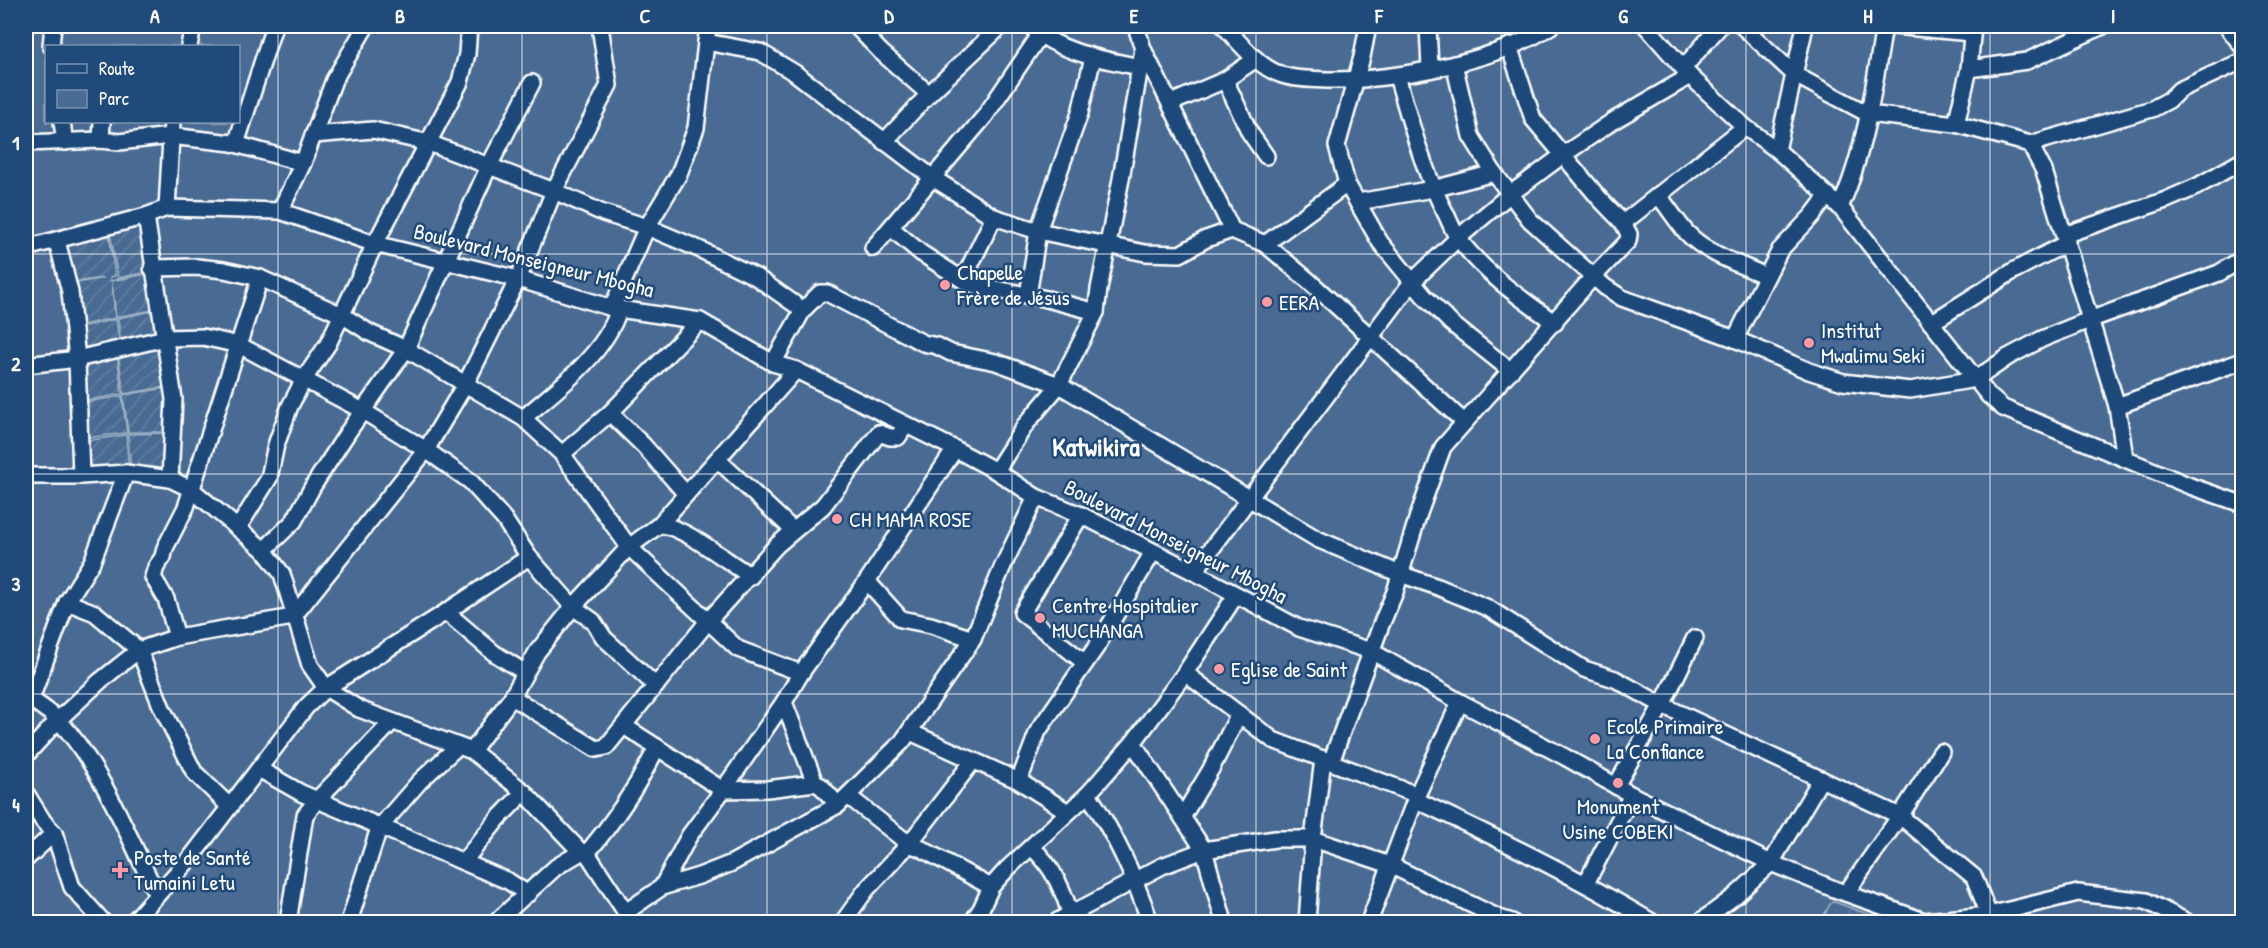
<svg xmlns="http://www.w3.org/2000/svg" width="2268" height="948" font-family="'Patrick Hand',sans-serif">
<defs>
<pattern id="forest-crowns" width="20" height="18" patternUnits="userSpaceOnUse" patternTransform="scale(1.5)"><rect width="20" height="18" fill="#486b92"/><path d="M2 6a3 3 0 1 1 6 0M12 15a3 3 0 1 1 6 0" fill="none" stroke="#6381a2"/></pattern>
<pattern id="garden-furrows" width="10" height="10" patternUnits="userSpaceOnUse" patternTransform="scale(1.5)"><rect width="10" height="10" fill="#486b92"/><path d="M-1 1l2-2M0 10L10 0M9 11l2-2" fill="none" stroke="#6381a2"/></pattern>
</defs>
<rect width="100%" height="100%" fill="#2c5582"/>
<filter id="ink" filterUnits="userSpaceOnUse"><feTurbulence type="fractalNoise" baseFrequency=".0167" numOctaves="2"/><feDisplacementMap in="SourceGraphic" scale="12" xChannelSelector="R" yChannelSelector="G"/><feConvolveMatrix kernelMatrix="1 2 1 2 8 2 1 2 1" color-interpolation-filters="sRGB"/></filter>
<g filter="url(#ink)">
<path fill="#486b92" stroke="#a4b5c8" stroke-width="1.5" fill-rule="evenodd" d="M26,26H2242V922H2127L2106,919L2088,922H1889L1832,902L1820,922H26ZM46,46H238V122H46Z"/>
<path fill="url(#forest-crowns)" stroke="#a4b5c8" stroke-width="1.5" d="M1832,901L1889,922H1820Z"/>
<g fill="url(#garden-furrows)" stroke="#a4b5c8" stroke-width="1.5">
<path d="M146,225L152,271L118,278L110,233Z"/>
<path d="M109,233L115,276L110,277L111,281L151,273L158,309L116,317L112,283L115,318L77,326L72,284L104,278L72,282L66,241Z"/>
<path d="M158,310L163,338L121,347L118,318Z"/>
<path d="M116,319L120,348L80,357L77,328Z"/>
<path d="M163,343L170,386L124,394L118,353Z"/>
<path d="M117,353L122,394L82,401L79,362Z"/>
<path d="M166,388L170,432H128L123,395Z"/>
<path d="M122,396L127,433L83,438L81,403Z"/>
<path d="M171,433L168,475L131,472L128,434Z"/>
<path d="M126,435L129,472L84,475V441Z"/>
</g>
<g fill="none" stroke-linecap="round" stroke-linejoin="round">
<defs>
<g id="minor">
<path d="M856,26L881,52L929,94"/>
<path d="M1030,26C1059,53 1102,59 1140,67"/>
<path d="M1136,26L1143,49L1232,230L1265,244L1309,281L1464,422"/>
<path d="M1224,26C1240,43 1258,67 1282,75C1297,80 1312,79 1327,80C1392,81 1496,62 1551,26"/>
<path d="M1368,26L1362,57L1337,146L1347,184L1380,242L1424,296L1451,323L1511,371"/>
<path d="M1428,26L1430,68"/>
<path d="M1646,26L1690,76L1745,127L1777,150L1840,207L1989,396L2003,408L2190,486L2242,504"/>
<path d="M1742,26L1795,75L1868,114L1956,124L2030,144L2044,171L2117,406L2125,458"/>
<path d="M1894,26L1972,33"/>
<path d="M2227,26L2242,46"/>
<path d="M706,42L760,52L795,73L933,178L994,217L1038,231L1145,253L1180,254L1206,239L1232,230"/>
<path d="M51,46L53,26"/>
<path d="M189,46L193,26"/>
<path d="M1454,64L1471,136L1494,173L1530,220L1605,287L1622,298L1735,339L1809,371L1843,382L1910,390L1976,379L2008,357L2042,339L2089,320L2219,273L2242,259"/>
<path d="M1684,67L1720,26"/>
<path d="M1969,69L2027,61L2103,26"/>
<path d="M1397,76C1411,123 1423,171 1446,214C1450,222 1453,231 1458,238C1484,273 1520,298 1555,323"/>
<path d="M1225,80L1250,133L1266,156"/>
<path d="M1171,103L1225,80L1256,59"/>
<path d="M62,122L65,142"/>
<path d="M1956,124L1969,69L1973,26"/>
<path d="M313,135L373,130L429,143L554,191L603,213L647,227L699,249L756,277L803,310"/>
<path d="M101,140L102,122"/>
<path d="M884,142L929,94L1001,26"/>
<path d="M26,143L101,140L119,142L170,136L232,143L303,163L280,211"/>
<path d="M236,144L274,26"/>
<path d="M2030,144L2152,109L2169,100L2179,90L2242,61"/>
<path d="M1777,150L1805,26"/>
<path d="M303,163L334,80L366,26"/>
<path d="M1658,195C1668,207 1677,222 1687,233C1707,254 1739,264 1766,276"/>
<path d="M1358,202L1433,189L1494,173"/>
<path d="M1840,207C1864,156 1875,82 1884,26"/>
<path d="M167,208L172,122"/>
<path d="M146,216L174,399L170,479"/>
<path d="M1623,223L1745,127"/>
<path d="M891,228L921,253L963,280L975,285L1047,299L1096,312"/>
<path d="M57,241L70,292L77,359L81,476"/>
<path d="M1265,244L1347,184"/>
<path d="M26,248L146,216L167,208L280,211L375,244L518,279L612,308L700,321L773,363L796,370L955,449L996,471L1036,497L1081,515L1194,572L1299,628L1371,651L1460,702L1565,757L1632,795L1771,863L1834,889L1924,921L1989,915L2078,893L2146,901L2187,922"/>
<path d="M873,248L985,116L1040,35"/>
<path d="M152,268L197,267L224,270L260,278L342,315L370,333L406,349L523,418L562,454L629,547L738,649L801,673"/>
<path d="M963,280L994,217"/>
<path d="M1028,296L1038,231L1080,113L1093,57"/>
<path d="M612,308L647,227L679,174L696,128L708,26"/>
<path d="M1931,323L2015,270L2067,243V234L2166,200L2196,187L2242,161"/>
<path d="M1735,339L1780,250L1813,215L1828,195"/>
<path d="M773,363L803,310L820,293H827L923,343L937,346L951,353L996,362L1059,385L1317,539L1400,574L1438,587L1488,608L1584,669L1615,679L1662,705L1695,638"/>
<path d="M26,365L77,359L165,338L203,337L239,345L363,411L426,450L470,481L504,519L529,557L573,607L593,621L604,638L656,686"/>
<path d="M2117,406L2242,361"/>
<path d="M610,413L644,446L686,494"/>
<path d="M523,418C557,390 606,353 619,309"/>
<path d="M562,454L610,413L700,321"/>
<path d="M718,460L793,530"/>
<path d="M996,471L1026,424L1059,385L1096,312L1099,289L1121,179L1143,49"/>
<path d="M26,476H81L126,473L170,479L191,489L264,550L282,574L310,665L326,688L359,709L472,751L524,792L581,852L587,853L632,922"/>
<path d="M1081,515L1022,613L1085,663"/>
<path d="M659,525C681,524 730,564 751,576"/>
<path d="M238,528L269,478L276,445L290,406L304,379L328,344L375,244L460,82L467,54L469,26"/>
<path d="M264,550L294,521L313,486L348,432L406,349L489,166L532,83"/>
<path d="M1194,572L1412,282L1458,238L1509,195L1563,155L1613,121L1690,76"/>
<path d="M867,581L901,619L931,625L973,639"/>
<path d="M67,602L95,613L139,650L162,708L194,772L229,806"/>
<path d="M446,612L494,653L524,672"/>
<path d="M177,637L166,599L153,577L156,567L163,557L165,548L186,507L260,278"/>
<path d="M1185,673L1273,740L1417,795"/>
<path d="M26,696C36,703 50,711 59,721C100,764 131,842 157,895"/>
<path d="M512,697L596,749L606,747L709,620L777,545L823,506L879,433L890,437H898L906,425"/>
<path d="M31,699L67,602L92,562L126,473"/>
<path d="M784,702L815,783L821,786L838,805"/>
<path d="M624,726L723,790L767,789L815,783"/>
<path d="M910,732L1019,781L1068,812"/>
<path d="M1133,743L1204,850L1224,922"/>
<path d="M472,751L512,697L537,652L573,607L629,547L659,525L796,370"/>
<path d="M26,755L58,720L100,681L139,650L177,637L293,617L426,450L466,383L518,279L554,191L609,85L600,26"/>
<path d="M1331,762L1381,625L1395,592L1418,516L1443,447L1593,277L1628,241L1629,234L1623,223L1599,198L1533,119L1509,46"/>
<path d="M259,769L301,793L508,881L528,894"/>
<path d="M1019,781L1038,731L1097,646L1153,552"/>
<path d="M1616,786L1662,705L1900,816L1974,877L1989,915"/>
<path d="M1088,794C1116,835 1134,875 1150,922"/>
<path d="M27,795L43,821L54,833L72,887L103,922"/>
<path d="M848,796L909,844L922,849L991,887"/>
<path d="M1416,800C1497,838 1575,876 1652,922"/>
<path d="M1183,816L1211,769L1239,714"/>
<path d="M1031,847C1053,865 1066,895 1072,922"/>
<path d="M587,853C615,820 638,786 657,747"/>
<path d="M26,859L54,833"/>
<path d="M464,861L498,819L524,792"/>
<path d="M1586,883L1632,795"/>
<path d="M662,887L699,876L732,863L838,805L902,742L973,639L1002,568L1036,497"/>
<path d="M1846,893L1900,816L1941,752"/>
<path d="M626,912L662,887L689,836L723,790L784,702L801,673L867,581L955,449"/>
<path d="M133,922L192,856L306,707L326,688L446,612L529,557"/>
<path d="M288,922L305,815L317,800L391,723"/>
<path d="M349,922L379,828L420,781L458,746"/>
<path d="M496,922L556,867L581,852"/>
<path d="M843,922L866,890L909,844L973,761"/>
<path d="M972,922L981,909L991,887L1007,869L1088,794L1133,743L1185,673L1236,595"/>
<path d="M1056,922L1162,866L1204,850L1275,839H1313L1390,865L1499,918L1512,922"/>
<path d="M1307,922L1313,839L1323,759"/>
<path d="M1369,922L1417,795L1460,702"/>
<path d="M1700,922L1735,896L1771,863L1821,779"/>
</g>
</defs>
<use href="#minor" stroke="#fff" stroke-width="20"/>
<use href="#minor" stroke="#1f4a7a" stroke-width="15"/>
</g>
</g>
<path fill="none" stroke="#fff" stroke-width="1.5" stroke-opacity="0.55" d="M278,26V922M522,26V922M767,26V922M1012,26V922M1256,26V922M1501,26V922M1746,26V922M1990,26V922M26,254H2242M26,474H2242M26,694H2242"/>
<g fill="#ff9aa2" stroke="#1f4a7a" stroke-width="2">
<circle cx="945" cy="285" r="6"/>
<circle cx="1267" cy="302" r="6"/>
<circle cx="1809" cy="343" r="6"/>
<circle cx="837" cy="519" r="6"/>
<circle cx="1040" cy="618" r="6"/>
<circle cx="1219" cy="669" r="6"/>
<circle cx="1595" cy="739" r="6"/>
<circle cx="1618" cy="783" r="6"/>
<path d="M117 861h6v6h6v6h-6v6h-6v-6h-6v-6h6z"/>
</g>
<g text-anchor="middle" stroke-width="5" stroke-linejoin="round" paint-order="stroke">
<g font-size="22" fill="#fff" stroke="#1f4a7a">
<text transform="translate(534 260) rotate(14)" y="8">Boulevard Monseigneur Mbogha</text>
<text transform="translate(1176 541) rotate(27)" y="8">Boulevard Monseigneur Mbogha</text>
</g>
<g font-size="22" fill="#fff" stroke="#1f4a7a" text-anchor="start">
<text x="957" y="280">Chapelle<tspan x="957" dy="25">Frère de Jésus</tspan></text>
<text x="1279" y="310">EERA</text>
<text x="1821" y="338">Institut<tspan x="1821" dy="25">Mwalimu Seki</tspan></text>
<text x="849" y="527">CH MAMA ROSE</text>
<text x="1052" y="613">Centre Hospitalier<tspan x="1052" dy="25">MUCHANGA</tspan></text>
<text x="1231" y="677">Eglise de Saint</text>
<text x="1607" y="734">Ecole Primaire<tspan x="1607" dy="25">La Confiance</tspan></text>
<text x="1618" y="814" text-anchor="middle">Monument<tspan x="1618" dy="25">Usine COBEKI</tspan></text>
<text x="134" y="865">Poste de Santé<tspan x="134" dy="25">Tumaini Letu</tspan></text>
</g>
<g font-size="26" font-weight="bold" fill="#fff" stroke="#1f4a7a">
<text x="1096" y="456">Katwikira</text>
</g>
</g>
<rect width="2268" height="948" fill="none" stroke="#1f4a7a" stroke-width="66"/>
<rect x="45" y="45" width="195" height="78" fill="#1f4a7a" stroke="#7992af" stroke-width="1.5"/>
<rect x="57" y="64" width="30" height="9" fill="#1f4a7a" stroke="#7992af" stroke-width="1.5"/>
<text x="99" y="75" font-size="18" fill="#ffffff">Route</text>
<rect x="57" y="90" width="30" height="18" fill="#486b92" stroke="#7992af" stroke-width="1.5"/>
<text x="99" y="105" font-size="18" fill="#ffffff">Parc</text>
<rect x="33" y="33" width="2202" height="882" fill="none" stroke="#fff" stroke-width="2"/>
<g font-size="20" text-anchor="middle" font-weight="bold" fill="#fff">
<text x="155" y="23">A</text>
<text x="400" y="23">B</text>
<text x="645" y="23">C</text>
<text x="889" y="23">D</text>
<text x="1134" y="23">E</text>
<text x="1379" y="23">F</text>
<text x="1623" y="23">G</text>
<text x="1868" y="23">H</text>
<text x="2113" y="23">I</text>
<text x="16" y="150">1</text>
<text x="16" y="371">2</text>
<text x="16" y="591">3</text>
<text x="16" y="812">4</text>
</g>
</svg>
